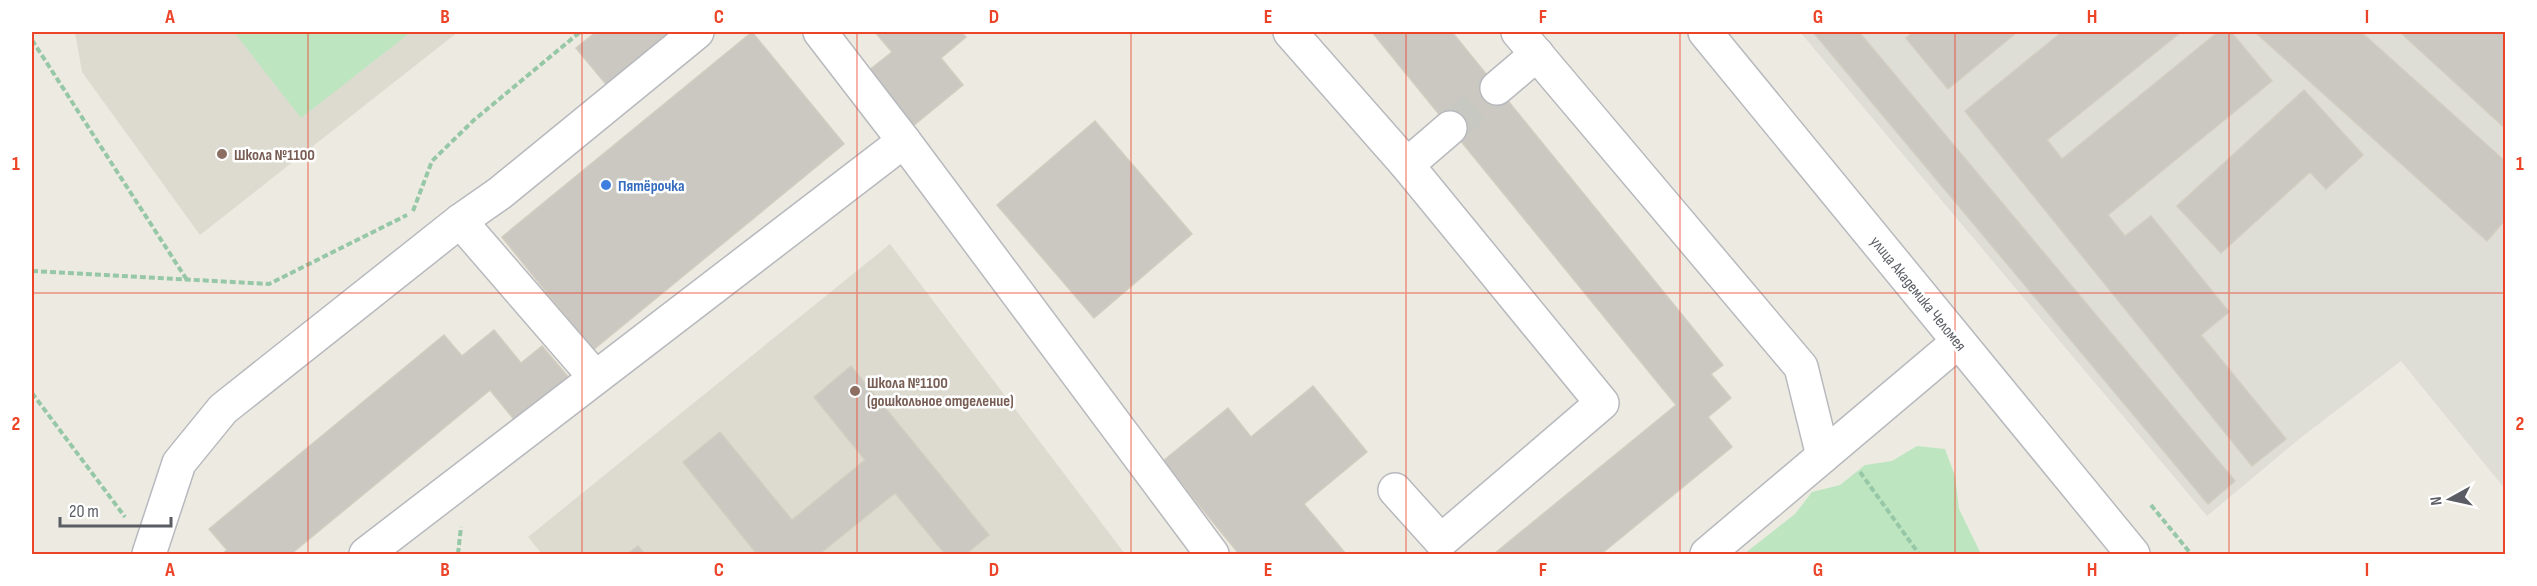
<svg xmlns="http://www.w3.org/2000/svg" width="2537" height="586" font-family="'Sofia Sans Condensed',sans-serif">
<rect width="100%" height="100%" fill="#edebe1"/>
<path fill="#deddd6" d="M1800,32H2505V489L2401,361L2299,439L2207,516Z"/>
<g fill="#dddbd0">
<path d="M75,32H458L200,235L82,72Z"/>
<path d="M890,244L1125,554H542L528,537Z"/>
</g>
<g fill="#bde6c0">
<path d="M234,32H411L301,118Z"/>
<path d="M1917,446L1945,449L1955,476L1959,509L1981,554H1744L1795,514L1812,492L1840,485L1865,465L1892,461Z"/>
</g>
<g fill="#cac8c1" stroke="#d2cdc0" stroke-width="1.5">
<path d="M596,32H680L610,89L576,48Z"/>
<path d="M752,32L844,144L593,350L502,237Z"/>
<path d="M875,32H961L966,37L941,58L963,85L913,126L868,71L892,52Z"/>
<path d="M1372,32H1452L1723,365L1711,374L1731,398L1708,417L1732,447L1601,554H1494L1676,405Z"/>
<path d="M1813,32H1859L2235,481L2208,504Z"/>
<path d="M1913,32H2017L1948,89L1906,38Z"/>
<path d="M2062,32H2181L2047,140L2062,159L2218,32H2231L2272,81L2108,215L2125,236L2151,216L2229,312L2201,335L2286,439L2252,466L1965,111Z"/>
<path d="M2255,32H2361L2506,162V219L2487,241Z"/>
<path d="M2400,32H2506V129Z"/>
<path d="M2304,90L2363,155L2326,189L2310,172L2221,253L2177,206Z"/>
<path d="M1095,121L1192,234L1094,318L997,205Z"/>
<path d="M494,330L521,363L542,346L570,379L517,423L490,390L291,554H222L227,550L209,529L444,335L462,356Z"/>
<path d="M851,366L989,535L966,554H945L895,493L822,552L823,554H753L756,553L683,462L720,432L792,520L865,460L814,397Z"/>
<path d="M1313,386L1367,452L1304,504L1346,554H1239L1163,461L1228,408L1251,437Z"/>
<path d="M638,546L645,554H627Z"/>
</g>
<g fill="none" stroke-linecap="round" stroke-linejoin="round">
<path stroke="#c8c8c2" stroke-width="33" stroke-dasharray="33 16" stroke-linecap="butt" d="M1450,128L1497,88"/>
<defs>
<g id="minor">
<path d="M820,32L904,141L1212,554"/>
<path d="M1290,32L1407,165L1450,128"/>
<path d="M1518,32L1801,367L1823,456"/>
<path d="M1705,32L2133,554"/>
<path d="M1497,88L1537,54"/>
<path d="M460,221L595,377"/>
<path d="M1395,490L1441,541L1602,403L1407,165"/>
<path d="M149,554L179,463L223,409L460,221L500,193L697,32"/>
<path d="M366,554L904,141"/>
<path d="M1707,554L1958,342"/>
</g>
</defs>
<use href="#minor" stroke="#b7b9be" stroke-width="36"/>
<g stroke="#96c7a7" stroke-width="4" stroke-dasharray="6 3" stroke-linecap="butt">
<path d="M32,40L187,280"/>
<path d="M413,211L432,161L474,120L580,32"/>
<path d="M32,271L269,284L407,215"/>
<path d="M32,393L125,517"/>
<path d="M1860,472L1919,554"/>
<path d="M2151,505L2191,554"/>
<path d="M458,554L461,527"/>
</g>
<use href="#minor" stroke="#fff" stroke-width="33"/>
</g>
<path fill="none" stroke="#ec4429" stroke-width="1.5" stroke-opacity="0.55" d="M308,32V554M582,32V554M857,32V554M1131,32V554M1406,32V554M1680,32V554M1955,32V554M2229,32V554M32,293H2506"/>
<g fill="#8d6e63" stroke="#fff" stroke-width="2">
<circle cx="222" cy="154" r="6"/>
<circle cx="855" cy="391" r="6"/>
</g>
<circle fill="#3f7fe0" stroke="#fff" stroke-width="2" cx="606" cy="185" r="6"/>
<g text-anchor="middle" stroke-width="5" stroke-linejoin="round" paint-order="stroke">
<g font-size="16" font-weight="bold" fill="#785e54" stroke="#fff" text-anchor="start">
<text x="234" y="160">Школа №1100</text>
<text x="867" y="388">Школа №1100<tspan x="867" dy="18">(дошкольное отделение)</tspan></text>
</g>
<g font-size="16" font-weight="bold" fill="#366cbe" stroke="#fff" text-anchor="start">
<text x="618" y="191">Пятёрочка</text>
</g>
<g font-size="16" fill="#5a5d63" stroke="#fff">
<text transform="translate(1919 293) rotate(51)" y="6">улица Академика Челомея</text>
</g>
</g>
<rect width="2537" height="586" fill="none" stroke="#ffffff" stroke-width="66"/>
<g transform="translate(2450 499) rotate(262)" stroke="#ffffff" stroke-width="4.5" paint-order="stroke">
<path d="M0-4.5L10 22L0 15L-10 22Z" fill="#5a5d63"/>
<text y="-9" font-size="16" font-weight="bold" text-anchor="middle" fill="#5a5d63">N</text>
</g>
<path d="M60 517v9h111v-9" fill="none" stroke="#5a5d63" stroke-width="3"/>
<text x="69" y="517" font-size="18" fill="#5a5d63" stroke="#ffffff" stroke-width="4.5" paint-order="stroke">20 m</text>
<rect x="33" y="33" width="2471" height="520" fill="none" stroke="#ec4429" stroke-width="2"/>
<g font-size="20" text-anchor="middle" font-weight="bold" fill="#ec4429">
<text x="170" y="23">A</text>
<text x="445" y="23">B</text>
<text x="719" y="23">C</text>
<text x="994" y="23">D</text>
<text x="1268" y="23">E</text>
<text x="1543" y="23">F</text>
<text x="1818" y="23">G</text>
<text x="2092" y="23">H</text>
<text x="2367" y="23">I</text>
<text x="16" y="170">1</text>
<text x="2520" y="170">1</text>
<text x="16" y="430">2</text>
<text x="2520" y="430">2</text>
<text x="170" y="576">A</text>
<text x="445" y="576">B</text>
<text x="719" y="576">C</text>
<text x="994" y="576">D</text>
<text x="1268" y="576">E</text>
<text x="1543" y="576">F</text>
<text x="1818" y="576">G</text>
<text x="2092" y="576">H</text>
<text x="2367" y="576">I</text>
</g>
</svg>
